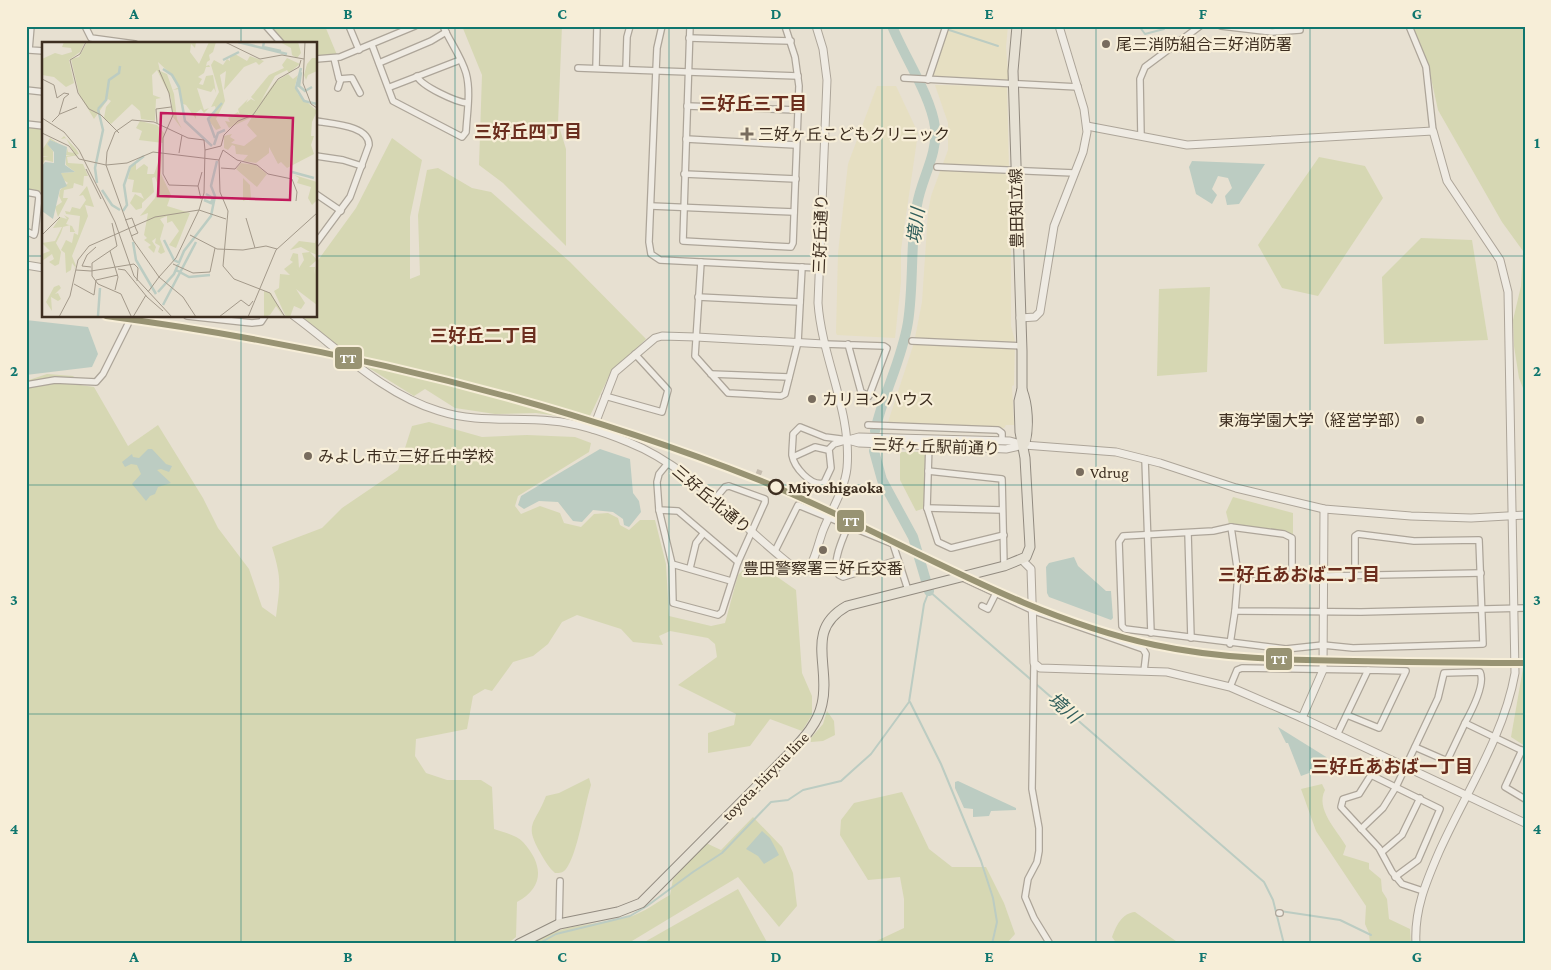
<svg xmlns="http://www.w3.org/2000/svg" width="1551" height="970" font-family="'Crimson Pro','Noto Sans JP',serif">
<rect width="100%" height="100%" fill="#e7e0d1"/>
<g fill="#e6dfc2">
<path d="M949,26H1008L1006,47L1009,82L933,78Z"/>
<path d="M935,85L1007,86L1011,254V326L1015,341L1014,385L1012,386L1014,425H1006L1004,428L888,422L914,343L922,302L928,212L931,196L948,150V123Z"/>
<path d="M877,86H896L918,133L901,250V282L895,338L837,335L836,333L838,253L848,164Z"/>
</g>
<g fill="#d6d7b3">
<path d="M271,26H325L337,55L316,56V44H282L267,30Z"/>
<path d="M462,26H562L558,123L566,149V246L503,183L479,165L482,75Z"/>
<path d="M1408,26H1525V393L1519,378L1514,346L1513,320L1521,286L1523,251L1502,222L1438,110L1429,69Z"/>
<path d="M27,127L44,129V192L26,190Z"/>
<path d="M392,138L422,160L410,217V279L420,275L418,215L427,170L438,168L472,188L491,192L570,262L646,339L609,376L588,420L536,413L495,414L455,408L425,389L414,396L319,337L296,316H316V263L356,208Z"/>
<path d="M1319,157L1365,166L1383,198L1318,296L1282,288L1258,245Z"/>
<path d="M1421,238L1472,240L1488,340L1384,344L1382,277Z"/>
<path d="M1210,287L1207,372L1157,376L1159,289Z"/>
<path d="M47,374L73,376L77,380L74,384L94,387L128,446L158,425L203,498L218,528L249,569L262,607L276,617C280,584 282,580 272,547L322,528L342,508L398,470L412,426L429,422L482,437L527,435L575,437L591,443L589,452L518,496L515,506L521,514L540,506L560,513L564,523L581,527L594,514L608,513L618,518L620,525L629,530L640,520H655L666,564L669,616L711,626L725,623L738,575L753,560L796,590L802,673L812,696V715L802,731L770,719L750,746L708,753V733L734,725L736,714L678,685L717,657L715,644L708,638L670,631L659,636L663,645L633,642L621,629L577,615L562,622L548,644L533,656L513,662L492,691L485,689L473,696L467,729L416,739L415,756L426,773L447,780H481L492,787L494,829C503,832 516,835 523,842C543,864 545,887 517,902L516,937L507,944H26V381Z"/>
<path d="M900,452H921L926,456L925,508L916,511L900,480Z"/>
<path d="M1233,497L1293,513V536L1230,528L1226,512Z"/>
<path d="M1525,657V746L1511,737Z"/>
<path d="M827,711L834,721L835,735L823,741L811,742L810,739L823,724Z"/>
<path d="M589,778L591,785C584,807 578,853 566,869C563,873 560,873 555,873C549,868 545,861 541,854C523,823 535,825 546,796L559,793Z"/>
<path d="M1322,784L1325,790C1315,809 1337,830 1346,846L1343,855L1369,863V869L1381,879L1382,891L1387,899L1389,919L1410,929L1411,944H1370L1369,933L1365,924L1366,906L1316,831L1301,789Z"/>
<path d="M902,792L929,849L952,867H986L1004,903L1015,934L1006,944H870L904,928V899L900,877L868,880L840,835L841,820L854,803Z"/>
<path d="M753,817L782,847L793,873L797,906L779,927L738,877L627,944H529C562,923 593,926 629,917C643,913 657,902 670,895L673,879L706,843L721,850Z"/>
<path d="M738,889L768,944H641Z"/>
<path d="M1135,912L1180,944H1117L1112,937C1116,926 1122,913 1135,912Z"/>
</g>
<g fill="#bcccc2">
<path d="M1192,161L1265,164L1239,204L1227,205L1225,196L1232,188L1228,178L1218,176L1212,189L1217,195L1212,204L1196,194L1189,167Z"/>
<path d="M26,320L88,327L98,354L92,367L26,375Z"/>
<path d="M148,449H152L166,464L172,466L169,472L161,469L157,470L171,483L158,487L155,494L150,496L146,501L132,484L141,474L137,465L131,464L125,467L122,462L132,454L133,457L139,458Z"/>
<path d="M600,449L630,459L633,493L639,501L641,512L629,527L624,525L623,519L613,512L593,510L582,522L573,521L558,502L539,501L524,509L518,505L521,496Z"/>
<path d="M1074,557L1078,566L1106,591H1111L1113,618L1111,620L1049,597L1047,593L1046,567L1049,563Z"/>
<path d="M1278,727L1331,760V765L1301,776L1288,743H1286Z"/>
<path d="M958,781L1016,808V810L991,811L989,816L973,817V809L964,808L955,788V782Z"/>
<path d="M762,831L770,838L779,855L764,864L758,856L746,849Z"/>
</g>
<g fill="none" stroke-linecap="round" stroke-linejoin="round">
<g stroke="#bcccc2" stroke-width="2">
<path d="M937,26L998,46"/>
<path d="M1139,26L1145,34L1164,29"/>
<path d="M910,702L941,764L981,861L993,898L997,922L992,944"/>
<path d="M1280,911L1340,920L1371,935"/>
<path d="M538,944L556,934L630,916L647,906L693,872L722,853L771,802L788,800L803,790L841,781L852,771L871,754L909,702L924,604L929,591L1264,882L1273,900L1284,944"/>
</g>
<g stroke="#bcccc2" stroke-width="10">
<path d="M875,431C883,394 902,360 908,322C914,283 910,243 917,205C921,179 938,155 935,127C931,96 904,56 892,26"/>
<path d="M874,451L882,480L913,537L929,591"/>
</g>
<g stroke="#c5bcae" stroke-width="5.5" stroke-dasharray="5.5 3" stroke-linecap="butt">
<path d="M128,324L131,316"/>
<path d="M755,483L760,470"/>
</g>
<defs>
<g id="minor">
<path d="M31,26L29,50L44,51"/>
<path d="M85,26L91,38L135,44"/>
<path d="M266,26L282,44"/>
<path d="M349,26L359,50"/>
<path d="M662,26L657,48L656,70L649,242L651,254L660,260L819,268"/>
<path d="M690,26L683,241L791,247L793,243L799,86L795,57L785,26"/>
<path d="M1221,26L1272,32L1300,30"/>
<path d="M1409,26L1426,67L1433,131"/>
<path d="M689,38L791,41"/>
<path d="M372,45L393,101L462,137L466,132C467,113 471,91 466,73C461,56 450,42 443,26"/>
<path d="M334,58L339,79L352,78L360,93"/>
<path d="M316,59L340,57L415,26"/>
<path d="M379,63L431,41L446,32"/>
<path d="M578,68L798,76"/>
<path d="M596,68L597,26"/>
<path d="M626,69L627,37L630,26"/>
<path d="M417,76C421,86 456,102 467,103"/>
<path d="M904,78L1078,87"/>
<path d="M928,80L946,26"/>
<path d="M390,87L460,60"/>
<path d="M338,88L341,79"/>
<path d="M26,90L44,92"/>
<path d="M687,106L797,110"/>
<path d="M316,121C331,124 369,125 369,145L350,197L316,243"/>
<path d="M26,124L44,126"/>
<path d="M1141,136L1140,79L1145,67L1200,26"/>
<path d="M686,139L796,145"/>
<path d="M316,156L343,160L362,166"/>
<path d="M937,167L1074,173"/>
<path d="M684,174L796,179"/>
<path d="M26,192L37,194L39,197L35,232L34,235L26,231"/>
<path d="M316,194L341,211"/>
<path d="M651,206L794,212"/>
<path d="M701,262L695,356L728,393L781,396L785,394L798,342L802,267"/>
<path d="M698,297L800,302"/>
<path d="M187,316L252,323L261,322L265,316"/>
<path d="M912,341L1022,346"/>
<path d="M824,344L884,346L887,348L869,396L861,392L848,344"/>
<path d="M711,374L789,377"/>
<path d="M26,385L55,380L96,382L103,374L128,324"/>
<path d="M605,396L662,412L668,390L635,354"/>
<path d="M868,425L998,430L1002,433V441"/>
<path d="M800,427L825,437L848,440L834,444L829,449L831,468L824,483C811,487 794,467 792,455C792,448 793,440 793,434Z"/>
<path d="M929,443L927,508L938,542L951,548L1004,535"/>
<path d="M793,457L815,447L828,450"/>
<path d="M1145,459L1151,633"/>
<path d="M668,463L659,474L657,482L659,510L672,564L673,603L718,615L722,612L738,562L765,502V499L729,486L725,487L714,500"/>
<path d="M928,471L1002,479L1004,566"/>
<path d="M927,508L1002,510"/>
<path d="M659,510L678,511L738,562"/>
<path d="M849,524C844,535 830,565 839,575L843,577L898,560"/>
<path d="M1231,527L1238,574L1235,611L1361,612L1525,608"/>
<path d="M1188,533L1191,638"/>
<path d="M775,551L798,505L893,544L908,590"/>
<path d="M672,564L731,581"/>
<path d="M690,568L696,543L703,534"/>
<path d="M1238,574L1324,576L1481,573"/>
<path d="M1292,575V538L1284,534L1231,527L1213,531L1123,536L1119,542L1122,626L1125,629L1286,649L1323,645L1353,648L1483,644L1479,540L1414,541L1358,534L1355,536V575"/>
<path d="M961,577L1034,611L1143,649L1146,654L1144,671"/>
<path d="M982,606L988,609L996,593"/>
<path d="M1230,644L1235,611"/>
<path d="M1034,663L1032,789L1039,828V851L1037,862L1028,879L1025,897L1034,918L1050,944"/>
<path d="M1230,687L1237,670L1242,668L1368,670"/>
<path d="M1337,735L1368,670L1406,671L1379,728L1347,715"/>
<path d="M1415,747L1447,761L1465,723"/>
<path d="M1522,750L1505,787L1525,799"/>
<path d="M1361,829L1383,808L1396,787L1438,698L1444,673L1480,672C1486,684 1471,712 1465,723L1525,752"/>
<path d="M1382,852L1402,835L1420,798"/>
<path d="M1395,877L1418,860L1440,809L1371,775L1359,794L1343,799L1341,807L1379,848L1392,872L1402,884L1423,891"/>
<path d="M1279,913H1280"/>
<path d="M559,924L560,881"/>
</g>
<g id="tertiary">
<path d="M1087,126L1187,145L1433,131L1447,181L1500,260L1508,292L1515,673C1504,736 1465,794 1439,852C1426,882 1414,910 1416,944"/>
<path d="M26,265L44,268"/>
<path d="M294,316C340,350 383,394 439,411C476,423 514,417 552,421C578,423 604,432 628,442C692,467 742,528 796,569L807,570C815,563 819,539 824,528C832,509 845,488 847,468C852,412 822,359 818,303L827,80L823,49L816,26"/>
<path d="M1020,318L1035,317L1040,312L1054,226L1083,152L1087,132L1084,109L1059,26"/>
<path d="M593,429L615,372L655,338L662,336L696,337L824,344"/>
<path d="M848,440L859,437L1010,441L1024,445L1116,452L1160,463L1236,488L1324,509L1411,516L1471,518L1525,515"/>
<path d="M848,440L859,443L1006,449L1024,445"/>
<path d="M1022,560L1031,569L1034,663L1040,668L1167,672L1230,687L1302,718L1525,823"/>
<path d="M1302,718L1323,670L1324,509"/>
</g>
<g id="primary">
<path d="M1022,390C1028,405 1029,427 1025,443"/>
<path d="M519,944L559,924L618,912L641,903L791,752C804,738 818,723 822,704C831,666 804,630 847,606L1004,566L1026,557L1030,547L1025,458L1020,432L1019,401L1022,389V351L1013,71L1017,26"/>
</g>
</defs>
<use href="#minor" stroke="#ada599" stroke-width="8"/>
<use href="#tertiary" stroke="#ada599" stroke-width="9"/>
<use href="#primary" stroke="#928b80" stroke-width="11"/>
<use href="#minor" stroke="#efebe3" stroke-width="5.5"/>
<use href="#tertiary" stroke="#efebe3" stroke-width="7"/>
<use href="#primary" stroke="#e6e1d4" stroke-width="9"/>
<defs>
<path id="rail-1" d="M106,316C330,346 548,397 759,480C891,533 1014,615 1155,645C1220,659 1288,660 1354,661C1411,662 1468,663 1525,663"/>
</defs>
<use href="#rail-1" stroke="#f7eed8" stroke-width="10"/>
<use href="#rail-1" stroke="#989373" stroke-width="6"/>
</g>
<path fill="none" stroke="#0f766e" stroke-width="1" stroke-opacity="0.55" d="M241,26V44M455,26V944M669,26V944M882,26V944M1096,26V944M1310,26V944M26,256H44M316,256H1525M241,316V944M26,485H1525M26,714H1525"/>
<g fill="#786c5e" stroke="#f7eed8" stroke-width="2">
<circle cx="1106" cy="44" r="5"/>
<path d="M744.5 126.5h5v5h5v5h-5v5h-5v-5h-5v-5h5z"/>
<circle cx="812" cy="399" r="5"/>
<circle cx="1420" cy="420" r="5"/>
<circle cx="308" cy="456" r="5"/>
<circle cx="1080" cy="472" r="5"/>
<circle cx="823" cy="550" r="5"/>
</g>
<circle fill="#f7eed8" stroke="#3d2e20" stroke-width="2.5" cx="776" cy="487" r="7"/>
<g text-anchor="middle" stroke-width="4.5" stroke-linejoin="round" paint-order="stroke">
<g font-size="16" fill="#3d2e20" stroke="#f7eed8" text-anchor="start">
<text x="1116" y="50">尾三消防組合三好消防署</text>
<text x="758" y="140">三好ヶ丘こどもクリニック</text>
<text x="822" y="405">カリヨンハウス</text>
<text x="1410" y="426" text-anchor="end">東海学園大学（経営学部）</text>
<text x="318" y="462">みよし市立三好丘中学校</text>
<text x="1090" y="478">Vdrug</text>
<text x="823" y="574" text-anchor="middle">豊田警察署三好丘交番</text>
</g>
<g font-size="16" fill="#3d2e20" stroke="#f7eed8">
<text transform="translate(1016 208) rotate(-91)" y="6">豊田知立線</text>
<text transform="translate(820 234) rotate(-88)" y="6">三好丘通り</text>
<text transform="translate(936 446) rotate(2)" y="6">三好ヶ丘駅前通り</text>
<text transform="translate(712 499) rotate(40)" y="6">三好丘北通り</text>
<text transform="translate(765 776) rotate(-46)" y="6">toyota-hiryuu line</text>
</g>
<g font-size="16" font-weight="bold" fill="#3d2e20" stroke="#f7eed8" text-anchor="start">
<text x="788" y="493">Miyoshigaoka</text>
</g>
<g font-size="18" font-weight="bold" fill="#6b2e1e" stroke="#f7eed8">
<text x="753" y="110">三好丘三丁目</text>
<text x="528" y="138">三好丘四丁目</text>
<text x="484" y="342">三好丘二丁目</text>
<text x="1299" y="581">三好丘あおば二丁目</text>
<text x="1392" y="773">三好丘あおば一丁目</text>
</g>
<g font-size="18" font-style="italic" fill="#2f5d5a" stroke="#f7eed8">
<text transform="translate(916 226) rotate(-83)" y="6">境川</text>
<text transform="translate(1064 708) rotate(41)" y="6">境川</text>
</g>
</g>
<g transform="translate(42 42)">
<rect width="275" height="275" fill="#e7e0d1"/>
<path d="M22,0H43L38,10L27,18L32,41L24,45L12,35L0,33V17L13,11L20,13L30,10L29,6L20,5ZM45,0H154L153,6L149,2L148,10L157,22L167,0H174L171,10L167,13L168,18L165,20L164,24L167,23L168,25H164L162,31L156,35L160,37L157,42L161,43L164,34L171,33L174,51L172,46L169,50L155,46L162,68L167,66L162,71L159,67L154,71V77L144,63L139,61L137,47L131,48L137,45L131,34L116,20L118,29L125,32L132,52L135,77L140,87L131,75L129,56L115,28L110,33L111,53L119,56L114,57L113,79L99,77L98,69L90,62L69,82L62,76L64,65L69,59L66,57L52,77L37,52L29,17L37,15ZM238,0H256L259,11L255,16L250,13L249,6ZM193,12L205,19L208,14L222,19L217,23L214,20L202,25L182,48L184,29L178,33L183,59L174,77L179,86L174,88L165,76L174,68L173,64L169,65L177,50L169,23L172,18L181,23L185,17L188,19V14ZM245,16L258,22L247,31L245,28L233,34L219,59L233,40L246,32L251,37L256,33L253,44L256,52L275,69L270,80L269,94H272L269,103L272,112L245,126L239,120L236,122L227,105V111L214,121L201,119L206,113L194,112L193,104L190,103L186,108L182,106V94L190,92L188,95L193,98L189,101L202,104L215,94L205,83L210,75L187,86L183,79L188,80L186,76L196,70L198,74L196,67L206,57L204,61L209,57L213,59L209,55L227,33L242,26L240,23ZM270,16H275V29L266,33L264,38L262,33L265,22ZM98,79L115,83L122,91L121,101L97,98L100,89L94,86ZM22,94L34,107L37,112L34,113H37L25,115L26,121L41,122L46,134H42L41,144L32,141L31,146L22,148L21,156H26L16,175L13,165L20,160L17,154L18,148L26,141L20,137L19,131L33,130L24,123V114L29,113H24L25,106L26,110L32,111L24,96L19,97ZM8,96L17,102L8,98L5,102L11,109V120L3,118L0,123V115L7,114H0V108ZM120,110L119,132L129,153L125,164L148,171L134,206L127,203L137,189L130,179L125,181V174L118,177L122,183L118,197L123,210L119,212L116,210L118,204L113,201L114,196L110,199L114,205L112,211L106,205L109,203L102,198L105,196L102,193L106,171L98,174L113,156L117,146L113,135L110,136L112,150L100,161V166L94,168L88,161L93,152L102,157L99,151L90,150L92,138L86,137L89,124L94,120V128L102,122L106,125L105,132H112ZM199,121L214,123L225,132L215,145L194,127ZM252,133L275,140V158L270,163L266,156L269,145L255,141L257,136ZM201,136L208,143L209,156L201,159ZM45,144L52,165L43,163L46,174L30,214L34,224L30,231L33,225L30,221L29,228L24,231L23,211L19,208L24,198L30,201L32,191L36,193L38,174L24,172L23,169L28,170L30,165L38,167L44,158L41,153L37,154ZM22,173L27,176L24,182L30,184L33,190H28V183L21,185L19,191L14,201L19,210L17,222L13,224L7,220L12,217L10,212L0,219V212L8,209L0,201L13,199L20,185L11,186L18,175L25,177ZM275,194V213L268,210L275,218L267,225H273L272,233L275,219V263L254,247L263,261L259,267L252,264L248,275H244L232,249L237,246L238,232L248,233L242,227L251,220L248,218L251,211L256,212L257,226L262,218L260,211L268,210L259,205L248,208L257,199L273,201ZM17,243L19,246L13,252L16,251L19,257L16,259L9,255L10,269L4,260L12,245ZM222,249L229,251L242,275L234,264L228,273L222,275Z" fill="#d6d7b3"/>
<path d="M8,98L25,105L23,123L33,130L19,131L25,144L18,147L11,177L0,169V124L3,120L12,121V110L5,102Z" fill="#bcccc2"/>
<path fill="none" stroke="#bcccc2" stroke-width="2.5" d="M196,0L245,12M222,0L221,5L239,9M181,18L197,10M259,26L254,46L262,59L275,62M121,27L130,33L137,45L143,79L170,104M259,30L257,44L263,49L270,45M56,67L64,58L67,38L77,31L78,24M173,96L166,77L180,61M172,103L176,91L183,88M250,130L272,136M55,141L53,126L61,88L56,67M60,148L70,163L78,168M162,158L169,161L171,156L164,152M81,169L85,163L82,143L88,125L102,114M122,198L132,218L138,221M91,200L94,218L114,252M134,228L147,235L168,233M116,250L132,232L142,209L169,174L173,154L169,144L175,119M121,263L154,200M56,274L58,246"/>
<path fill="none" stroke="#a3998a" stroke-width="1" d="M44,0L38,12L28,18L36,51L47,67L59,73L77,91M183,0L218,17L240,13L262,17M263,0L261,41L269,62L275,66M117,28L127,51L131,73L121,96V132L127,143L156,144M0,37L12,43L15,56L22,51L27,52L22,56L17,73L10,80M18,72L35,65M0,76L22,90L37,108L73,180L92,234L130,275M115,81L114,67L129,65M0,91L27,104L37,117L64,123L91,198L117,235L106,250M163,108L162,98L146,96L112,80L90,78L73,90L65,110L64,123L85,121L111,110L177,118M137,111L140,93M179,126L193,127L199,120M44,127L59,157M159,157L156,144L160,130M204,176L213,206M83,178L90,176L94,187L96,191L89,194M70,181L75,204L50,221V234L56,242L79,252L89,274M0,193L18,175M148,193L175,207L201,208L224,204L235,207M68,209L76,235L73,248M131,222L151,231L168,230L173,206M49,225L40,224L45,213L54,205M76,227L83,228L105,255L121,269M34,228L49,229M49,229L92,222L96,226L95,239M32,242L52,253M52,253L54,238L76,233M17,275L28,254L36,218L47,204L113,175L157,168L162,151L163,108L179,104L182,93L196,79L211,73L236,37L257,25L259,18M91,275L104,253M154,275L141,255L117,235L134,216L157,168L184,177M177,275L199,258L207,264L211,259M206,275L234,208L275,171M243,275L228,251L192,237L181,224L186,169L178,150L177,118L181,108L195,118L215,123L226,132L250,137L255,150L254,159"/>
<path fill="#c2185b" fill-opacity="0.15" stroke="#c2185b" stroke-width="2.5" d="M119,71L251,76L248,158L116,154Z"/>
<rect width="275" height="275" fill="none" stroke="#3d2e20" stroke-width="2.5"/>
</g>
<g stroke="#f7eed8" stroke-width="2">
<rect x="334" y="346" width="29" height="24" rx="5" fill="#989373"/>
<rect x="836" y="509" width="29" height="24" rx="5" fill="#989373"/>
<rect x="1265" y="647" width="28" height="24" rx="5" fill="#989373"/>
</g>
<g font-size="14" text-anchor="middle" font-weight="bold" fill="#fff">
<text x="348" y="363">TT</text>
<text x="851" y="526">TT</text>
<text x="1279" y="664">TT</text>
</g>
<rect width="1551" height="970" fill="none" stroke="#f7eed8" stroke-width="55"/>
<rect x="28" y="28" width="1496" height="914" fill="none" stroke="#0f766e" stroke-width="2"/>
<g font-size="16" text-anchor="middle" font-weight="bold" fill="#0f766e">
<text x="134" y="19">A</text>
<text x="348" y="19">B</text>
<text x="562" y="19">C</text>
<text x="776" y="19">D</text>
<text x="989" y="19">E</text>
<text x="1203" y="19">F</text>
<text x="1417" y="19">G</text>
<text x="14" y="148">1</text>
<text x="1537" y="148">1</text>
<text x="14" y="376">2</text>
<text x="1537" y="376">2</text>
<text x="14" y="605">3</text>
<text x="1537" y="605">3</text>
<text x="14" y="834">4</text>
<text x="1537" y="834">4</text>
<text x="134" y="962">A</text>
<text x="348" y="962">B</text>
<text x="562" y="962">C</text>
<text x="776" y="962">D</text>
<text x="989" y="962">E</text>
<text x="1203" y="962">F</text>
<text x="1417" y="962">G</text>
</g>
</svg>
